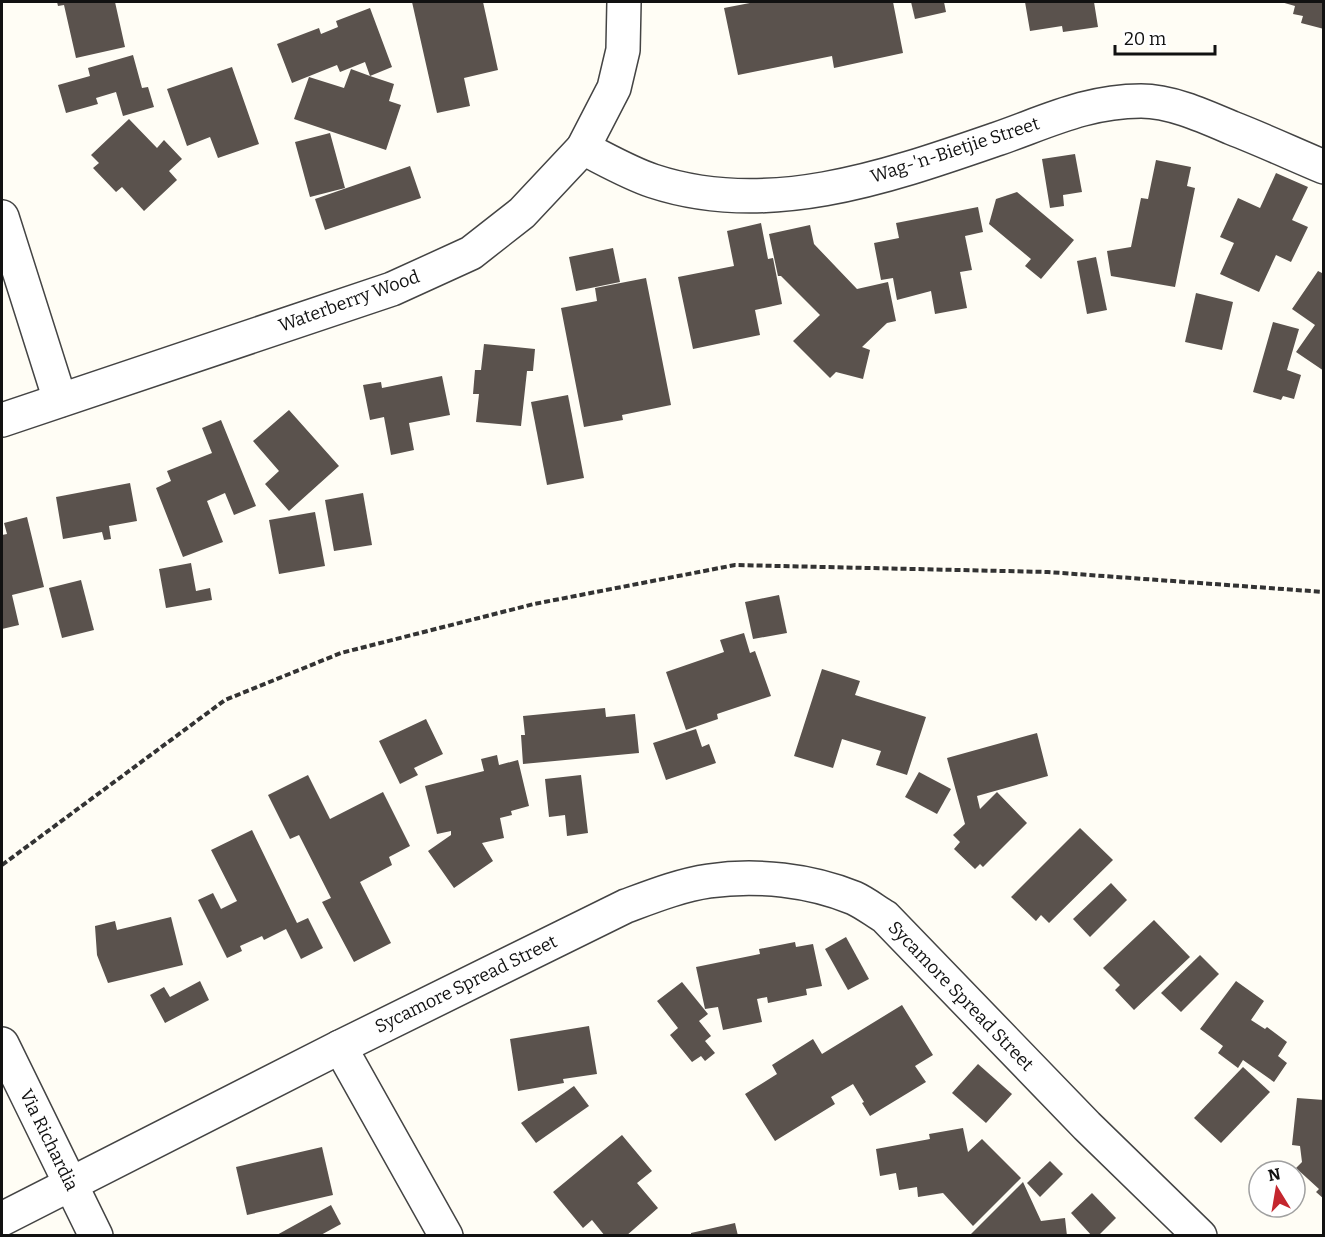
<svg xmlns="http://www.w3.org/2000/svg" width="1325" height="1237" font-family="Bitter,serif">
<rect width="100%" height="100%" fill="#fffdf5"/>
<g fill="#5a524d">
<path d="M57,2H115L125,47L76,58L64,5L58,6Z"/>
<path d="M412,2H483L498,70L464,78L470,106L437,113Z"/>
<path d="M755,2H893L903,53L834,68L832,56L738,75L724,8Z"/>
<path d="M911,2H944L946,12L915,19Z"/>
<path d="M1025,2H1094L1098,27L1063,32L1062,26L1030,31Z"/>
<path d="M1281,2H1324V29L1301,23L1303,16L1293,14L1295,6Z"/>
<path d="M370,8L392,67L370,76L394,84L389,101L401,105L386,150L294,119L309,77L344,88L351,69L370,76L365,62L340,72L337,65L292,83L277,44L319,28L321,34L338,27L336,21Z"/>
<path d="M133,55L142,88L148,87L154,107L123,116L116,92L96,98L98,104L66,113L58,85L90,76L88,68Z"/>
<path d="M232,67L259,144L218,158L210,137L187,146L167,89Z"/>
<path d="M129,119L157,148L164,140L182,159L169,171L177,180L144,211L122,187L116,192L93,168L99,163L91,155Z"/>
<path d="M330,133L345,188L310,197L295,142Z"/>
<path d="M1075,154L1082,192L1063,195L1064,206L1050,208L1042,159Z"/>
<path d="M1156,160L1191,167L1187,186L1195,188L1175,287L1111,276L1107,251L1131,247L1141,198L1148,199Z"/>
<path d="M410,166L421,198L325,230L315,199Z"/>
<path d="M1276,173L1308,187L1292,220L1308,227L1291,262L1276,255L1259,292L1220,274L1234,243L1220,237L1238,198L1260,208Z"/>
<path d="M1017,192L1074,240L1041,279L1025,266L1031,259L989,224L996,199Z"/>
<path d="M978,207L983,232L965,236L972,270L960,272L967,308L935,314L931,291L897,300L893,278L881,280L874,243L899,238L896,223Z"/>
<path d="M761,223L768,259L773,258L782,304L755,310L760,335L693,349L678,277L734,266L727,231Z"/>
<path d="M810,225L814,244L857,289L888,282L896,321L887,323L862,347L870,350L863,379L836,372L830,378L793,341L820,315L781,276H778L769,234Z"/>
<path d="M613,248L620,282L576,291L569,257Z"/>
<path d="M1096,257L1107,310L1087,314L1077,261Z"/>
<path d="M1318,271L1324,274V371L1296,352L1315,325L1292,309Z"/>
<path d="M646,278L671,405L622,415L623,420L584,427L561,308L597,301L595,288Z"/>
<path d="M1196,293L1233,302L1222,350L1185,342Z"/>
<path d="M1273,322L1299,329L1287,370L1301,375L1294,399L1283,396L1281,400L1253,392Z"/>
<path d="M484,344L535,349L533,371H527L521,426L476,422L479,394H473L475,370H481Z"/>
<path d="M442,376L450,415L409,423L414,450L391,455L384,417L370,420L363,385L381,382L382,388Z"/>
<path d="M568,395L584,478L547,485L531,402Z"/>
<path d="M289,410L339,466L289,511L265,484L279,471L253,441Z"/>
<path d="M221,420L256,506L234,515L225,493L207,501L223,542L183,557L156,488L171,481L167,471L212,453L202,428Z"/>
<path d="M130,483L137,521L109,526L111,539L104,540L102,532L63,539L56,497Z"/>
<path d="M363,493L372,545L334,551L325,500Z"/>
<path d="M315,512L325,566L279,574L269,520Z"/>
<path d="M27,517L44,587L12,595L19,625L2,629V535L7,534L4,523Z"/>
<path d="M191,563L196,591L210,588L212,600L166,608L159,569Z"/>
<path d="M81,580L94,630L62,638L49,588Z"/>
<path d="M779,595L787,633L753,639L745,602Z"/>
<path d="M744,633L750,653L755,651L771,696L717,714L718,719L686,730L666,672L724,652L720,640Z"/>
<path d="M822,669L860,681L855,695L926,717L907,775L876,765L881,751L842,739L833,768L794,756Z"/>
<path d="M605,708L606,717L635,714L639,753L523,764L521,735H525L523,716Z"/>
<path d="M426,719L443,754L414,768L418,775L400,784L379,741Z"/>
<path d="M696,729L702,747L709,744L716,763L666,780L653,743Z"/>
<path d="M1037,733L1048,776L977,796L980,809L997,792L1027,823L983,867L980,864L975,869L954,849L960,842L953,835L965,824L947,758Z"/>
<path d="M497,755L499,765L518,760L529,806L511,811L512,815L500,818L504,838L482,843L493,861L454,888L428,851L451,835V831L437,834L425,786L484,771L481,759Z"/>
<path d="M919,772L951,789L937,814L905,797Z"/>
<path d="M308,775L330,819L383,792L410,846L389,857L392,865L360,882L391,943L354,962L322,902L331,898L299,835L290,839L268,795Z"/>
<path d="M581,775L588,833L567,836L565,815L549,817L545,779Z"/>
<path d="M1080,828L1113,860L1049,923L1041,915L1036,921L1011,897Z"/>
<path d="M252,830L297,923L308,918L323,948L301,959L286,929L264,940L262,936L240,946L242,951L227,958L198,900L213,893L221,909L237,901L211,850Z"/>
<path d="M1111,883L1127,900L1090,937L1073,919Z"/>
<path d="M171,917L183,965L108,983L97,955L95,926L115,921L117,930Z"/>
<path d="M1154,920L1190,957L1134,1010L1115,990L1120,985L1103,968Z"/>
<path d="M846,937L869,979L848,990L825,949Z"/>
<path d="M795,942L796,947L813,944L822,986L806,989L807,995L768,1003L767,997L757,999L762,1022L723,1030L718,1007L705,1009L696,967L760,954L759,949Z"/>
<path d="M1200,955L1219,974L1181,1012L1161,993Z"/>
<path d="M200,981L209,1000L165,1023L150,995L164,987L170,997Z"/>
<path d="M1236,981L1264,1001L1251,1020L1265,1029L1267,1027L1287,1042L1278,1056L1287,1063L1274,1082L1243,1060L1238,1068L1218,1053L1223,1046L1200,1029Z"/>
<path d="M682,982L708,1014L699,1021L711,1036L705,1041L715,1053L705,1061L701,1056L692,1062L670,1035L678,1028L657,1001Z"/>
<path d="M902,1005L933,1055L915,1066L926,1082L870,1116L862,1103L864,1102L853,1084L831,1097L835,1104L775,1141L745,1094L777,1074L772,1065L813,1039L822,1054Z"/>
<path d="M589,1026L597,1074L563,1079L564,1083L518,1091L510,1039Z"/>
<path d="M978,1064L1012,1094L986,1123L952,1093Z"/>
<path d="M1243,1067L1270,1092L1221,1143L1194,1118Z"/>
<path d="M574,1086L589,1106L536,1143L521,1123Z"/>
<path d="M1297,1098L1324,1100V1199L1316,1192L1319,1189L1296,1168L1302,1162L1300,1146L1292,1145Z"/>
<path d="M963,1128L968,1152L982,1139L1021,1178L973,1226L943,1193L918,1197L917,1187L899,1190L896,1173L880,1176L876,1149L930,1139L929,1134Z"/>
<path d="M622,1135L652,1171L637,1183L658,1208L626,1236H605L592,1220L583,1228L553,1192Z"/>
<path d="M322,1147L333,1195L247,1215L236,1167Z"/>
<path d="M1050,1161L1063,1174L1040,1197L1027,1183Z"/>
<path d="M1023,1182L1041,1221L1065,1218L1067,1236H969Z"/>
<path d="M1092,1193L1116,1218L1098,1236H1092L1071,1213Z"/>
<path d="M331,1205L341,1224L319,1236H275Z"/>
<path d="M735,1223L738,1236H691V1233Z"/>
</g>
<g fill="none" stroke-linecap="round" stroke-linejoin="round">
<defs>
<g id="minor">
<path d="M583,148C605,159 629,173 653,181C768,219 887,177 997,139C1046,122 1087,101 1141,101C1171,101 1204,116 1232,128C1263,140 1293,154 1324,167"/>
<path d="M2,217L60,400"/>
<path d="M2,420L392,289L471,253L522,213L583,148L614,88L623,50L624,2"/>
<path d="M2,1044L96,1236"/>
<path d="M340,1047L446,1236"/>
<path d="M2,1219L340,1047L626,906C653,896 681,885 709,881C757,874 810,880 854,898C865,903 875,911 885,917L1087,1126L1200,1236"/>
</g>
</defs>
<use href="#minor" stroke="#444" stroke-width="36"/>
<path stroke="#333" stroke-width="4" stroke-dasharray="6 3" stroke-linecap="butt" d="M2,865L225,700L341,653L534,604L735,565L1048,572L1324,592"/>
<use href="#minor" stroke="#fff" stroke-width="33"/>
</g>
<g text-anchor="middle" stroke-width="6" stroke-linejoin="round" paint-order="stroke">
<g font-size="18" fill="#111" stroke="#fff">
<text transform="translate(955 150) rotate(-18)" y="6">Wag-'n-Bietjie Street</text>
<text transform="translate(349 301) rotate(-20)" y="6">Waterberry Wood</text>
<text transform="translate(466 984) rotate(-26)" y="6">Sycamore Spread Street</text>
<text transform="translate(961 996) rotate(46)" y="6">Sycamore Spread Street</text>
<text transform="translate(49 1140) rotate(64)" y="6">Via Richardia</text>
</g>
</g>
<rect width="1325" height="1237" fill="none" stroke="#111111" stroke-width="6"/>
<g transform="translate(1277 1189) rotate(349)"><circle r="28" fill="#ffffff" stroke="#a0a0a0" stroke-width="1.5"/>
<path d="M0-4.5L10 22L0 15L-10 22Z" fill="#c4262e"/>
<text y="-9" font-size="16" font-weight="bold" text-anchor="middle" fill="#111111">N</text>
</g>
<path d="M1115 45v9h100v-9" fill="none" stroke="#111111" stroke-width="3"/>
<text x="1124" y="45" font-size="18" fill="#111111" stroke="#ffffff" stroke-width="4.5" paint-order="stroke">20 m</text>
</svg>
